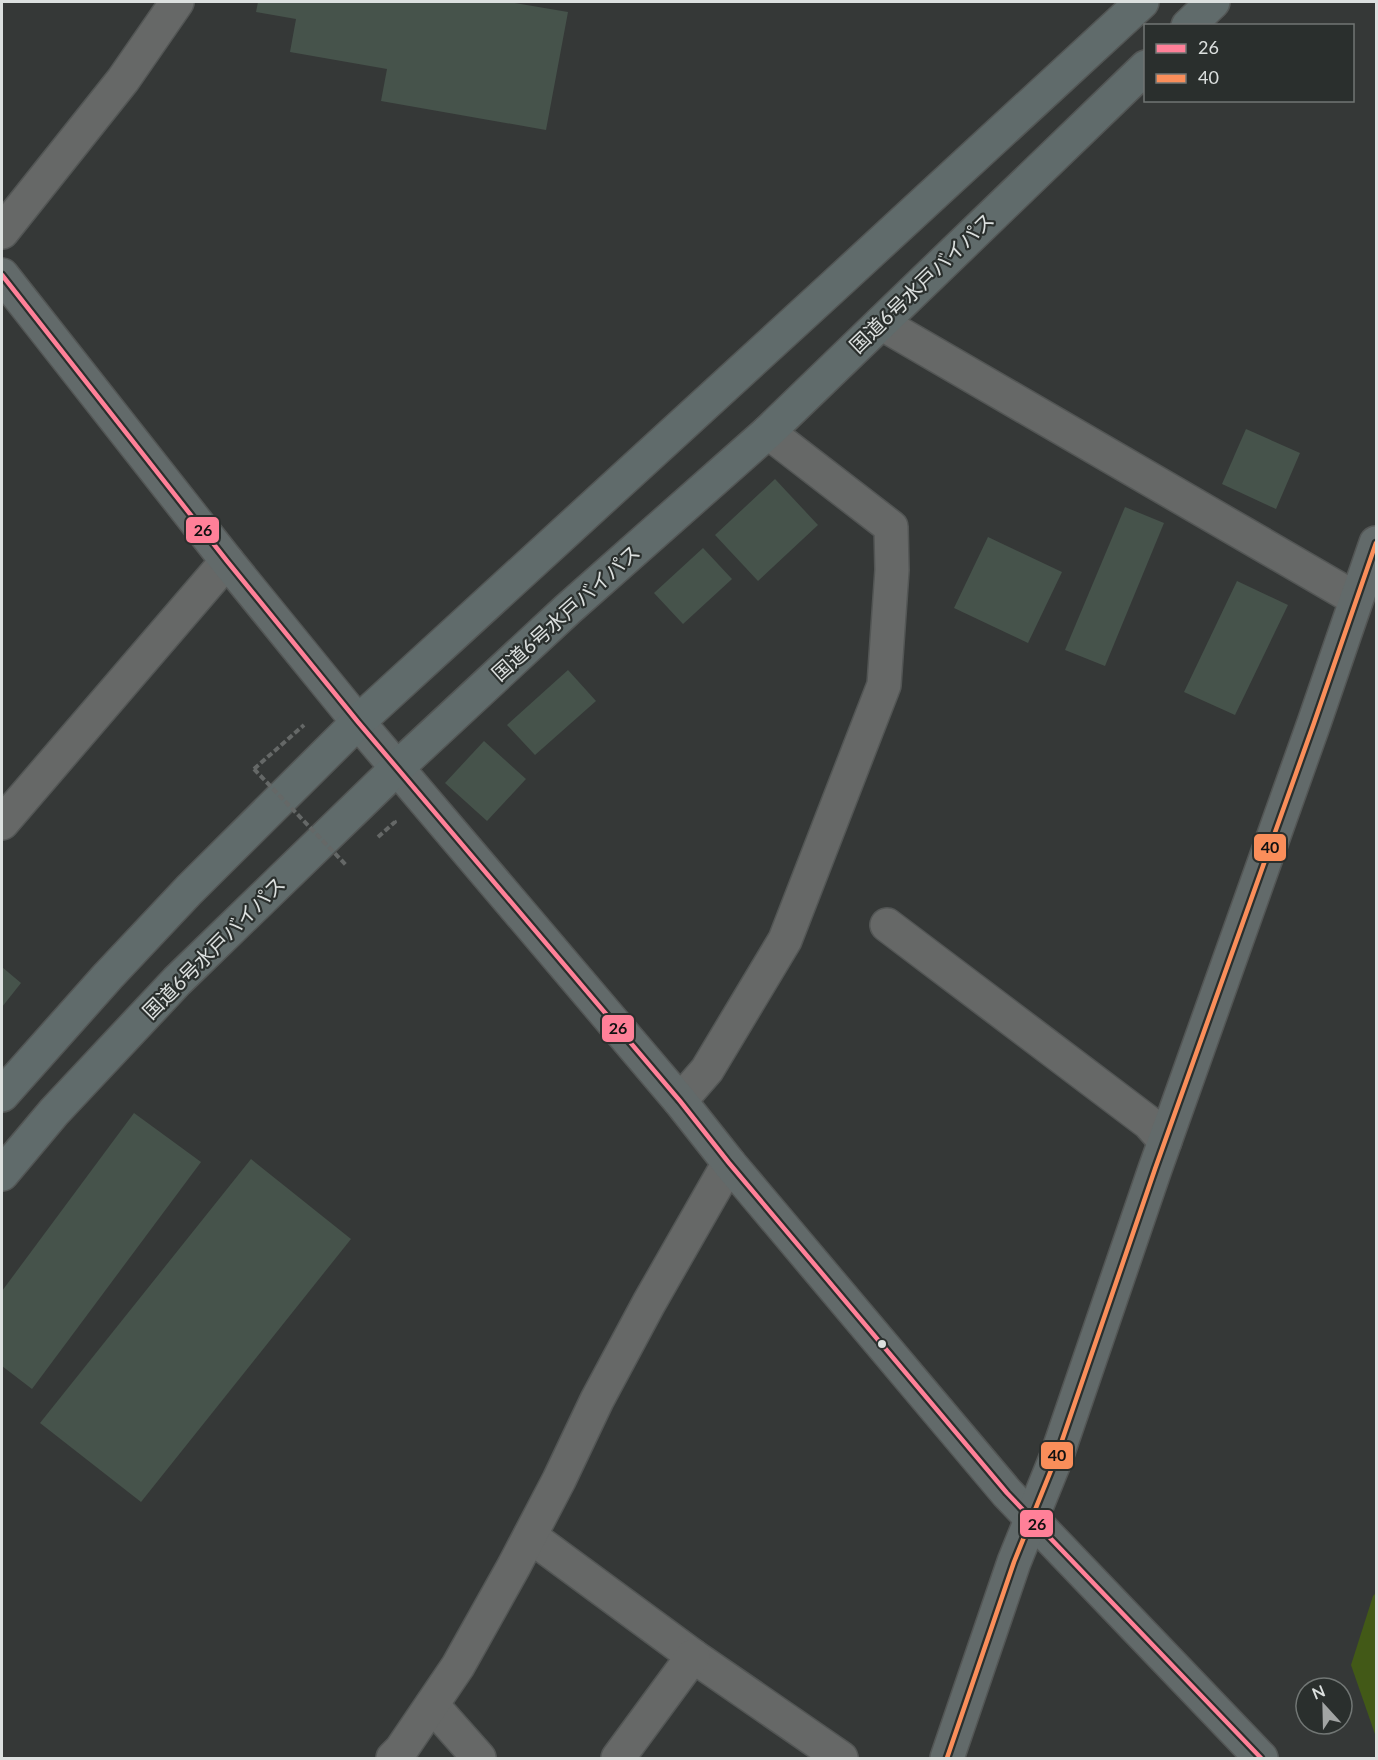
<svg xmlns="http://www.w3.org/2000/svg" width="1378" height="1760" font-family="Lato,'Noto Sans JP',sans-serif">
<rect width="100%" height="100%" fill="#353837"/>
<path fill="#425917" d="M1376,1593V1737L1351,1665L1373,1596Z"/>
<g fill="#46534b">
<path d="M258,2H509L568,12L546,130L381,101L387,69L290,52L296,19L256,12Z"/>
<path d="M1246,429L1300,453L1276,509L1222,484Z"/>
<path d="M775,479L818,525L758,581L715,535Z"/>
<path d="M1125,507L1164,523L1105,666L1065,650Z"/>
<path d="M988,537L1062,572L1028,643L954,608Z"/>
<path d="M703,548L732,579L683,624L654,593Z"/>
<path d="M1237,581L1288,605L1235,715L1184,692Z"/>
<path d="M568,670L596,701L535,755L507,725Z"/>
<path d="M484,741L526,779L487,821L445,783Z"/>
<path d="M2,967L21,983L2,1007Z"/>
<path d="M134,1113L201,1162L32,1389L2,1366V1291Z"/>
<path d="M251,1159L351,1239L141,1502L40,1423Z"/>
</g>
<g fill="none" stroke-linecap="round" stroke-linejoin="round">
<defs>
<g id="minor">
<path d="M2,232L123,80L177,2"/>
<path d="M881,323L1356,599"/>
<path d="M2,823L227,561"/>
<path d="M887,925L1149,1123L1165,1141"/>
<path d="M680,1101L707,1070L785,940L884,685L892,570L891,527L768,432"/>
<path d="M530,1536L693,1656L841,1758"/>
<path d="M432,1705L479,1758"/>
<path d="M393,1758L401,1750L458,1666L514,1566L559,1480L597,1400L649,1303L729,1163"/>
<path d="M618,1758L693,1656"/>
</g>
<g id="major">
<path d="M2,275L227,561L358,722L680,1101L729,1163L1007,1493L1261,1758"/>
<path d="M947,1758L1014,1562L1056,1458L1155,1169L1314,723L1376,543"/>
</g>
<g id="highway">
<path d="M1188,26L1213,2"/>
<path d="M2,1095L108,976L189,890L358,722L835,285L1142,2"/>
<path d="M2,1174L54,1112L177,981L398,767L568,609L768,432L1146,67"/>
</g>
</defs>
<use href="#minor" stroke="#535655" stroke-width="36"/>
<use href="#major" stroke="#535655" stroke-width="36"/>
<use href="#highway" stroke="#535655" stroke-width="36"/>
<g stroke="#656867" stroke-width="4" stroke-dasharray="6 3" stroke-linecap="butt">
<path d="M254,769L304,725"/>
<path d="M378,837L395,822L393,819"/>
</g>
<use href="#minor" stroke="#666867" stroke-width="33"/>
<use href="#major" stroke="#626a6a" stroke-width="33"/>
<use href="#highway" stroke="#606b6b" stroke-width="33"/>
<path stroke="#656867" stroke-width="4" stroke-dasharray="6 3" stroke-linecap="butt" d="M254,769L346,865"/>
<defs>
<path id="bus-1" d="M2,275L227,561L358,722L680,1101L729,1163L1007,1493L1261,1758"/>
<path id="bus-2" d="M947,1758L1014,1562L1056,1458L1155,1169L1314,723L1376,543"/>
</defs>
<use href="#bus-1" stroke="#2a2f2d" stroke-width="9"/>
<use href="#bus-2" stroke="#2a2f2d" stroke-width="9"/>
<use href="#bus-1" stroke="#ff8098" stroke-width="4.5"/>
<use href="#bus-2" stroke="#fa8e5a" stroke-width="4.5"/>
</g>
<circle fill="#dce0df" stroke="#2a2f2d" stroke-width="2" cx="882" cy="1344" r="5"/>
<g text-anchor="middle" stroke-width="4.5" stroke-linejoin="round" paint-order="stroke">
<g font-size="20" fill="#dce0df" stroke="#2a2f2d">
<text transform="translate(922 283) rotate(-44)" y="7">国道6号水戸バイパス</text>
<text transform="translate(566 613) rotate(-42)" y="7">国道6号水戸バイパス</text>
<text transform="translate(214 948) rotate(-45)" y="7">国道6号水戸バイパス</text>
</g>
</g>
<g stroke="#2a2f2d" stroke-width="2">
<rect x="185" y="516" width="35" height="28" rx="6" fill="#ff8098"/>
<rect x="1253" y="833" width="34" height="29" rx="6" fill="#fa8e5a"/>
<rect x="601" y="1014" width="34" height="29" rx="6" fill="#ff8098"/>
<rect x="1040" y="1441" width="34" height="29" rx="6" fill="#fa8e5a"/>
<rect x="1019" y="1509" width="35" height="29" rx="6" fill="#ff8098"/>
</g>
<g font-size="16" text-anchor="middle" font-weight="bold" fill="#111">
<text x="203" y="536">26</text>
<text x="1270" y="853">40</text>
<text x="618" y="1034">26</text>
<text x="1057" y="1461">40</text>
<text x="1037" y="1530">26</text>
</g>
<rect width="1378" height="1760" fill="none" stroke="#dce0df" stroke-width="6"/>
<rect x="1144" y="24" width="210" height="78" fill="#2a2f2d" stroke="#717674" stroke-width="1.5"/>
<rect x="1156" y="44" width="30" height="9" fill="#ff8098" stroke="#717674" stroke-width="1.5"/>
<text x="1198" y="54" font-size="18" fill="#dce0df">26</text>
<rect x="1156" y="74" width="30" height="9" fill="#fa8e5a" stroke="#717674" stroke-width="1.5"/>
<text x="1198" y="84" font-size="18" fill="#dce0df">40</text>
<g transform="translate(1324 1706) rotate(338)"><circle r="28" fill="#2a2f2d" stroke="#717674" stroke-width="1.5"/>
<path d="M0-4.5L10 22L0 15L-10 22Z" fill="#a2a5a4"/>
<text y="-9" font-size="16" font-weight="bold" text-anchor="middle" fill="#dce0df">N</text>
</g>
</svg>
